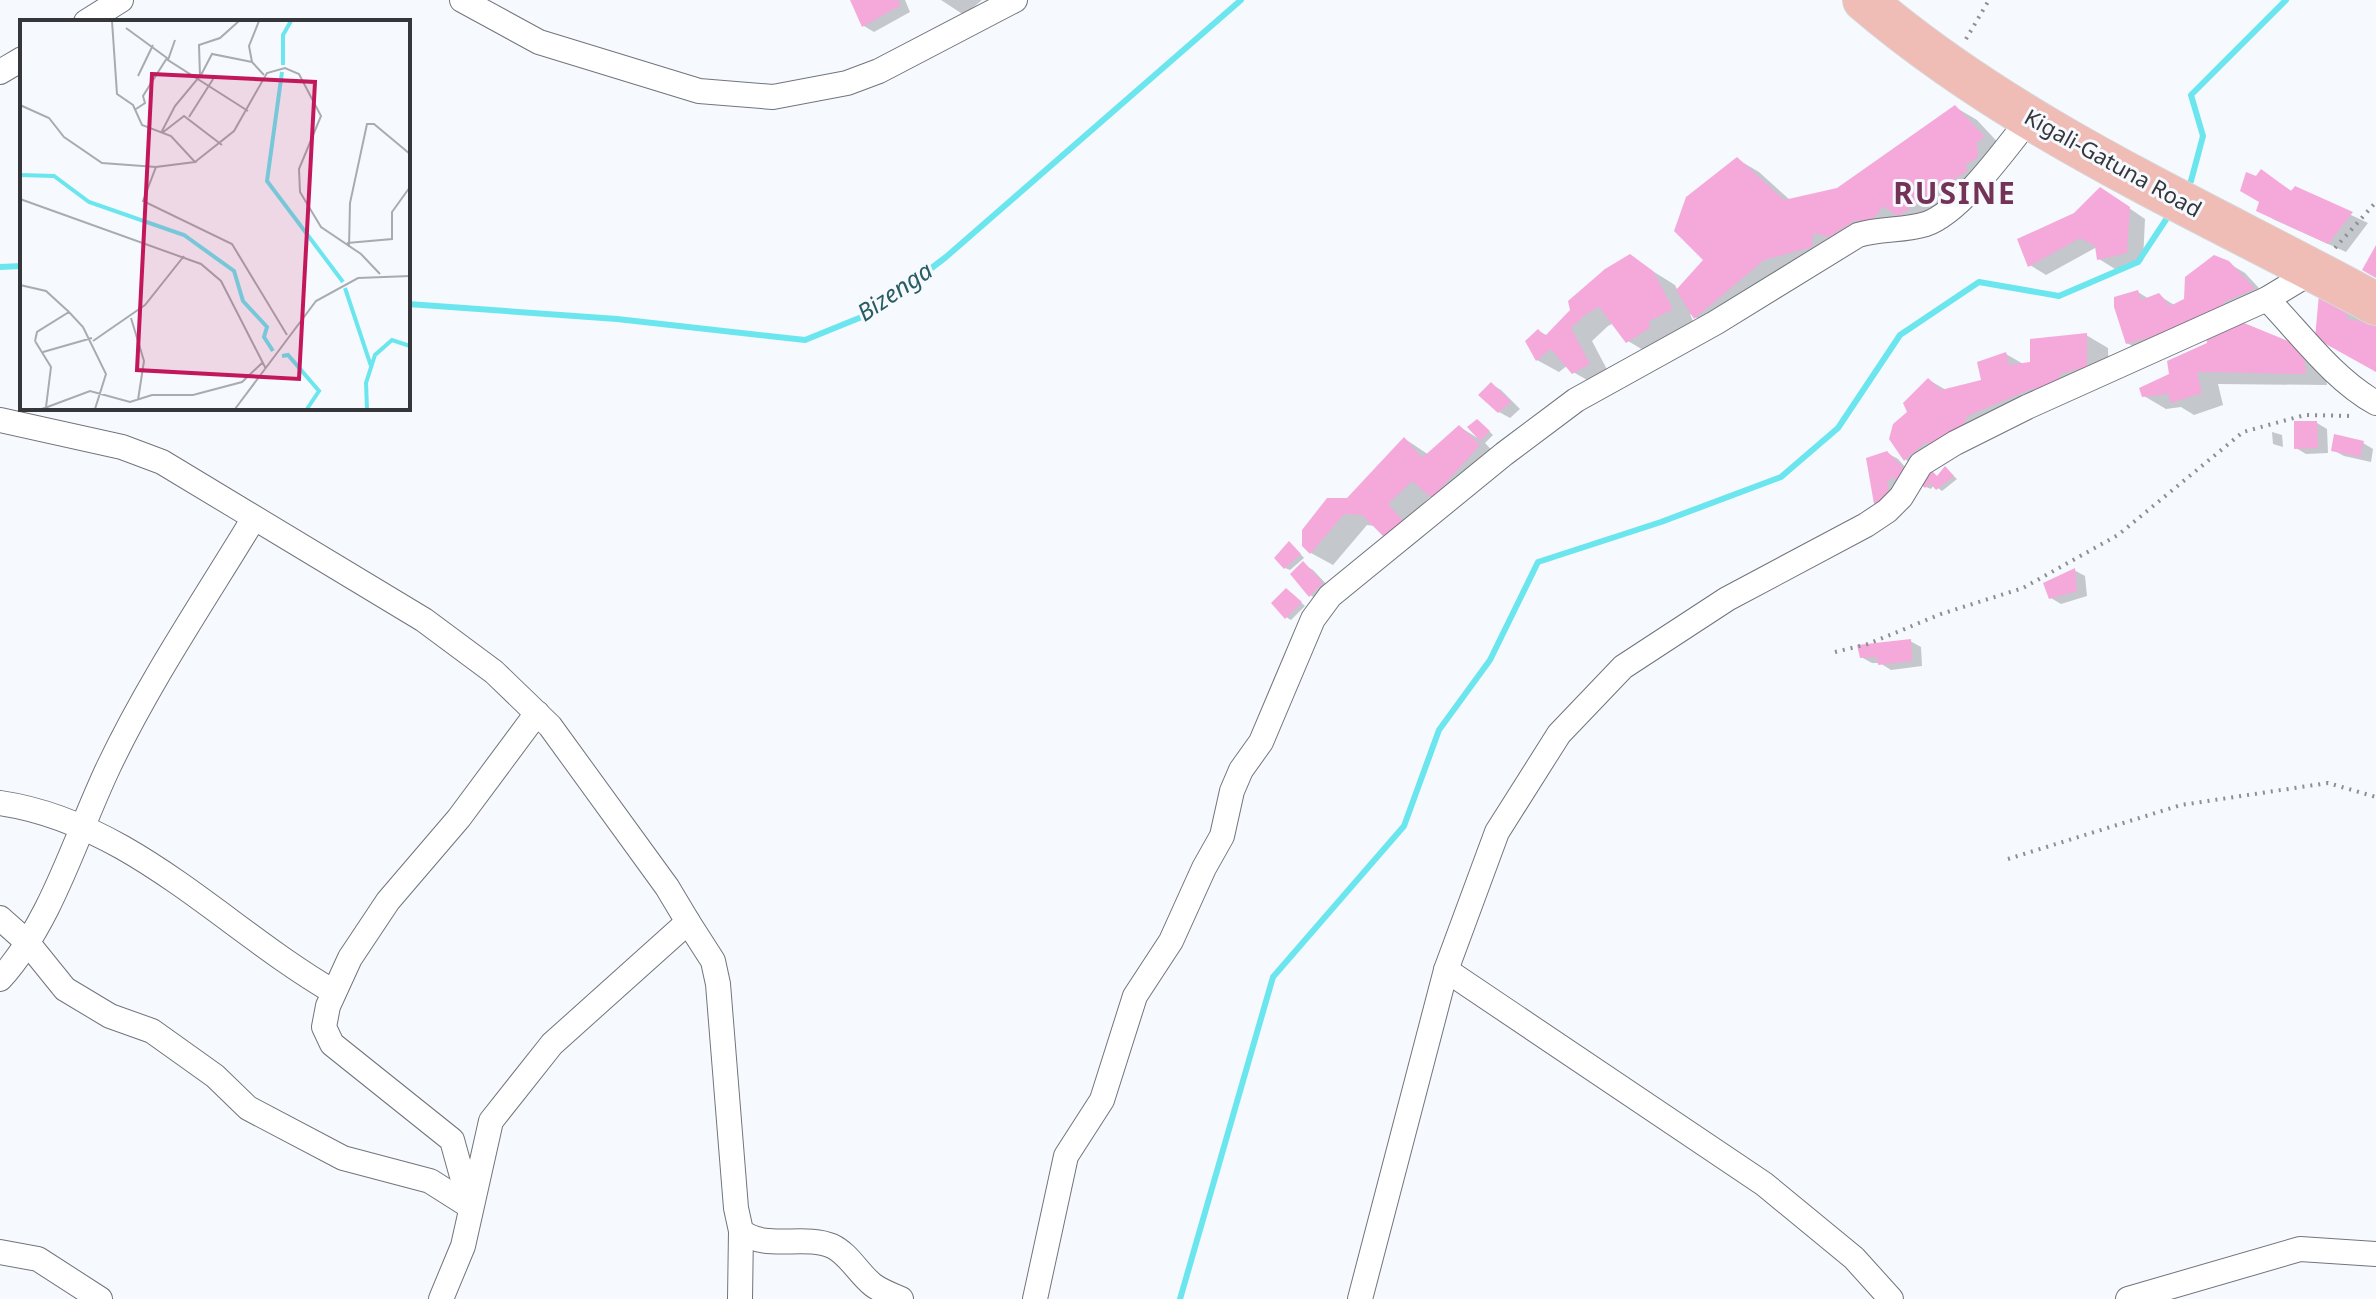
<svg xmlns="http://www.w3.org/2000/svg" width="2376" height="1299" font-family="'Noto Sans',sans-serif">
<rect width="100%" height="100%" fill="#f6f9fe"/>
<g fill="#0003">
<path d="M853,0H905L910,12L874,32L864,26Z"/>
<path d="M941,0H982L964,15Z"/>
<path d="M1955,107L1977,120L2005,150L1958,204L1879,232L1717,330L1690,314L1693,321L1669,335L1671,340L1650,354L1628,341L1614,323L1608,326L1592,341L1611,377L1596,385L1573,372L1568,365L1559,372L1537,360L1539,331L1548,336L1630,257L1675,285L1678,291L1705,260L1737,159L1759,172L1790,200L1838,189Z"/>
<path d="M2261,171L2293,192L2296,189L2368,223L2346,252L2275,220L2258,210L2262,201L2257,178Z"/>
<path d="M2116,199L2145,219L2143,261L2115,269L2099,259L2097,247L2046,275L2030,265Z"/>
<path d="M2228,263L2245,273L2269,299L2144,352L2127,343L2138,292L2149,299L2158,295L2176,306Z"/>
<path d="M2320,296L2365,315L2364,324L2376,327V371Z"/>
<path d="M2086,335L2108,348L2109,379L2052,401L1930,470L1938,477L1946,469L1957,479L1942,491L1934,485L1931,489L1926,487V471L1906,460L1910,412L1929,380L1946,390L1983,381L2006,354L2025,365Z"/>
<path d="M2208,336L2324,362L2327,385L2218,384L2223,405L2194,415L2181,407L2166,409L2144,396L2209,344Z"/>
<path d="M1491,384L1501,390L1520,409L1510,418L1499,412Z"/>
<path d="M2317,423L2327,429L2328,453L2306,454L2296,448Z"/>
<path d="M1482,424L1493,435L1485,443L1500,459L1454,509L1431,496L1409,517L1424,536L1408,549L1386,537L1375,526L1367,525L1333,565L1311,553L1304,546L1405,439L1429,455L1460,427L1479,439Z"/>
<path d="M2272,432L2282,435L2283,447L2273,444Z"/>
<path d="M2363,443L2373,449L2371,462L2344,456L2333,450Z"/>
<path d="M1887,453L1898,459L1916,479L1886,509L1876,503L1868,460Z"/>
<path d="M1293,546L1304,558L1290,570L1285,568Z"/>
<path d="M1303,564L1313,570L1332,590L1320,601L1310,595Z"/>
<path d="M2074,570L2085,576L2087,596L2061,604L2051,598Z"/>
<path d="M1290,593L1305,606L1291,620L1286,617Z"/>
<path d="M1910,641L1921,647L1922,666L1891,670L1880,663H1872L1861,657Z"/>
</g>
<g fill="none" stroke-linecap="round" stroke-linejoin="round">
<g stroke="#6be6ee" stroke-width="6">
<path d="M2186,189L2191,181L2203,136L2191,95L2286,0"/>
<path d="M0,267L22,266"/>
<path d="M408,304L617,319L805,340L874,312L946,257L1241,0"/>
<path d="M1180,1299L1273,977L1404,826L1439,730L1490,660L1538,562L1661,522L1781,477L1838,428L1900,335L1979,282L2059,296L2138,262L2171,212"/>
</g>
</g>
<g fill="#f5a9db">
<path d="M850,0H898L901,5L862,27Z"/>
<path d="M1955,105L1985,137L1977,142L1978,157L1965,165L1968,170L1947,185L1939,181L1936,192L1898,216L1883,206L1870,223L1856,220L1829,237L1813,233L1812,247L1764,260L1694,319L1676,290L1703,260L1674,231L1686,197L1737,157L1784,200L1837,188Z"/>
<path d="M2261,169L2291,191L2295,186L2353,212L2328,244L2256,211L2259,202L2240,191L2246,172L2256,176Z"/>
<path d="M2100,187L2130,207L2127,253L2097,260L2095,246L2080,238L2028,267L2017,239L2074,213Z"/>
<path d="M2376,245V278L2362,270Z"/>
<path d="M1630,254L1653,271L1673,309L1648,322L1651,327L1626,343L1599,307L1586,314L1571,328L1590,364L1572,374L1551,349L1536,361L1525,341L1538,329L1545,336L1570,310L1568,301L1605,269Z"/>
<path d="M2214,255L2229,261L2255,289L2224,302V306L2159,335L2126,344L2114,307V297L2138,290L2141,300L2159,293L2170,306L2184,299L2185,277Z"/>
<path d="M2319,294L2350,303L2347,319L2376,324V372L2315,338Z"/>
<path d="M2244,323L2303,347L2306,374L2197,372L2202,393L2171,403L2168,394L2142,397L2139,388L2169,374L2167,361L2207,343L2206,335Z"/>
<path d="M2087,333V367L2060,374L2059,383L2029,390L1967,416L1964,425L1931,446L1926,442L1904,461L1889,439L1893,424L1907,412L1903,403L1928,378L1941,390L1981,380L1977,362L2006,352L2009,365L2030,362V339Z"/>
<path d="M1491,382L1511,402L1498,413L1478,395Z"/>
<path d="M1477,419L1490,431L1480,441L1467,427Z"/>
<path d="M2294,421H2317L2318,448L2294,449Z"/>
<path d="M1459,425L1480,445L1432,498L1412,481L1388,504L1404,522L1385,538L1362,515L1344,514L1310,554L1302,546V530L1327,498H1347L1404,437L1422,458Z"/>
<path d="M2334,434L2364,441L2360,457L2331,451Z"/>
<path d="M1887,451L1907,472L1898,483L1893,477L1887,482L1890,495L1874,504L1866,458Z"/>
<path d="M1927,466L1937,476L1945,466L1954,476L1936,490L1930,483L1925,488L1918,482Z"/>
<path d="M1289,541L1301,554L1284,569L1274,558Z"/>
<path d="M1303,561L1323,583L1309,597L1290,574Z"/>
<path d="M2075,568L2077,591L2049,599L2043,583Z"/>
<path d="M1286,588L1302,602L1285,619L1271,603Z"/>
<path d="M1911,639L1912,661L1878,665L1877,657L1860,658L1857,645Z"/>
</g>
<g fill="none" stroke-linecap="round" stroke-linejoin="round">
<defs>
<g id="street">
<path d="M462,0L539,42L699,91L773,97L847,83L879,71L1015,0"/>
<path d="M86,22L121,0"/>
<path d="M0,72L22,59"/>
<path d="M2267,299C2301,334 2333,379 2376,403"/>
<path d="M0,420L122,447L162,462L424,620L494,672L550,726L667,887L688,922"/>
<path d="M0,803C131,822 225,929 334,992"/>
<path d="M0,918L27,942L65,989L110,1016L152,1031L215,1076L248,1108L343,1158L430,1181L471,1207"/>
<path d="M1446,970L1764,1184L1854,1258L1891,1299"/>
<path d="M0,979C52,922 76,835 109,766C150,680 205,599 254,518"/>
<path d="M470,1205L452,1140L332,1044L324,1027L328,1006L350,958L388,901L459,818L537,713"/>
<path d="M0,1252L38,1259L100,1299"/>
<path d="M441,1299L463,1246L491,1121L552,1044L688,922L713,961L718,984L736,1208L741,1231C765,1251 804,1234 832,1246C849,1254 858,1273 873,1285C881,1291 892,1295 901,1299"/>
<path d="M740,1299L741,1231"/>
<path d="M1035,1299L1066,1156L1102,1100L1135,996L1171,941L1204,868L1222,836L1232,791L1241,770L1261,742L1313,619L1330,596L1504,454L1576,400L1715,323L1858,235C1880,228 1904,231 1926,224C1961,212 2006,148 2030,118"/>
<path d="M1360,1299L1446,970L1497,832L1559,734L1623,667L1727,599L1866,525L1887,511L1901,497L1921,464L1955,443L2027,407L2267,299L2315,270"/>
<path d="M2128,1299L2300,1249L2376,1254"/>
</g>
<path id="highway" d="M1864,0C2016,130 2202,209 2376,304"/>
</defs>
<use href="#street" stroke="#70757c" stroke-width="26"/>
<use href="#highway" stroke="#d7d7d8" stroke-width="44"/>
<g stroke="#8d8f93" stroke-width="4" stroke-dasharray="2 6" stroke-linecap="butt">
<path d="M1966,39L1989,0"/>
<path d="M2335,248L2376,202"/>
<path d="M1835,652L1868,644L1941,614L2023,588L2118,535L2243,432L2305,415L2354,416"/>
<path d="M2008,859L2181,805L2328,783L2376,797"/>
</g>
<use href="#street" stroke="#fff" stroke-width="24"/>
<use href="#highway" stroke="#efbcb6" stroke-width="42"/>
</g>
<g text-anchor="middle" stroke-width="6" stroke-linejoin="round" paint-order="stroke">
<g font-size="22" fill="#35373a" stroke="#f6f9fe">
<text transform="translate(2113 163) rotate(29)" y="8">Kigali-Gatuna Road</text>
</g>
<g font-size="24" font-style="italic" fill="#295d61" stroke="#f6f9fe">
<text transform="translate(895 292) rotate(-34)" y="8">Bizenga</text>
</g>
<g font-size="30" font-weight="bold" letter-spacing="2" fill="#733356" stroke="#f6f9fe">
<text x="1955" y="204">RUSINE</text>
</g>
</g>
<g transform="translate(20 20)">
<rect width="390" height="390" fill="#f6f9fe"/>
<path fill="none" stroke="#6be6ee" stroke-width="4" d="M263,45V15L271,1M262,52L247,161L323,262M0,155L34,156L69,182L164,215L214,251L223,281L247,307L244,317L253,331M325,268L351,346M262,336L268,335L299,371L287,389M347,389L346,363L355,335L372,320L390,326"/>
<path fill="none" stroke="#a9abb0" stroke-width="2" d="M92,1L97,74L113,85L122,105L151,116L175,142L136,147L123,181L212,224L267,315M239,1L229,26L232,42L244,55M106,8L147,38L123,76L125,83L116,89M155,20L148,40L228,91M181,55L192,34L232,42M118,56L133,25M0,85L29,98L44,117L82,143L136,147M169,97L195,56M141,113L155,86L180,56L179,25L200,18L219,1M142,113L164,96L202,125M175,142L214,111L247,53L265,48L279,54L301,96L279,149L280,172L301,207L341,234L360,254M0,179L181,244L201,261L246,349M327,223L372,219V192L390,167M329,227L330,183L347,104H354L390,134M0,265L26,271L49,292M111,298L124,341L118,380M15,321L17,312L49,292L63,307L86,354L75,389M15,321L31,347L26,387M73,321L125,285L164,236M23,332L72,318M22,389L70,371L110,382L132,375H173L222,362L242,343M215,389L296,281L338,258L390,256"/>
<path fill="#c2185b" fill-opacity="0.15" stroke="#c2185b" stroke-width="4" d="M132,54L295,62L279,359L117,350Z"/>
<rect width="390" height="390" fill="none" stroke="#35373a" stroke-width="4"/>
</g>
</svg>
